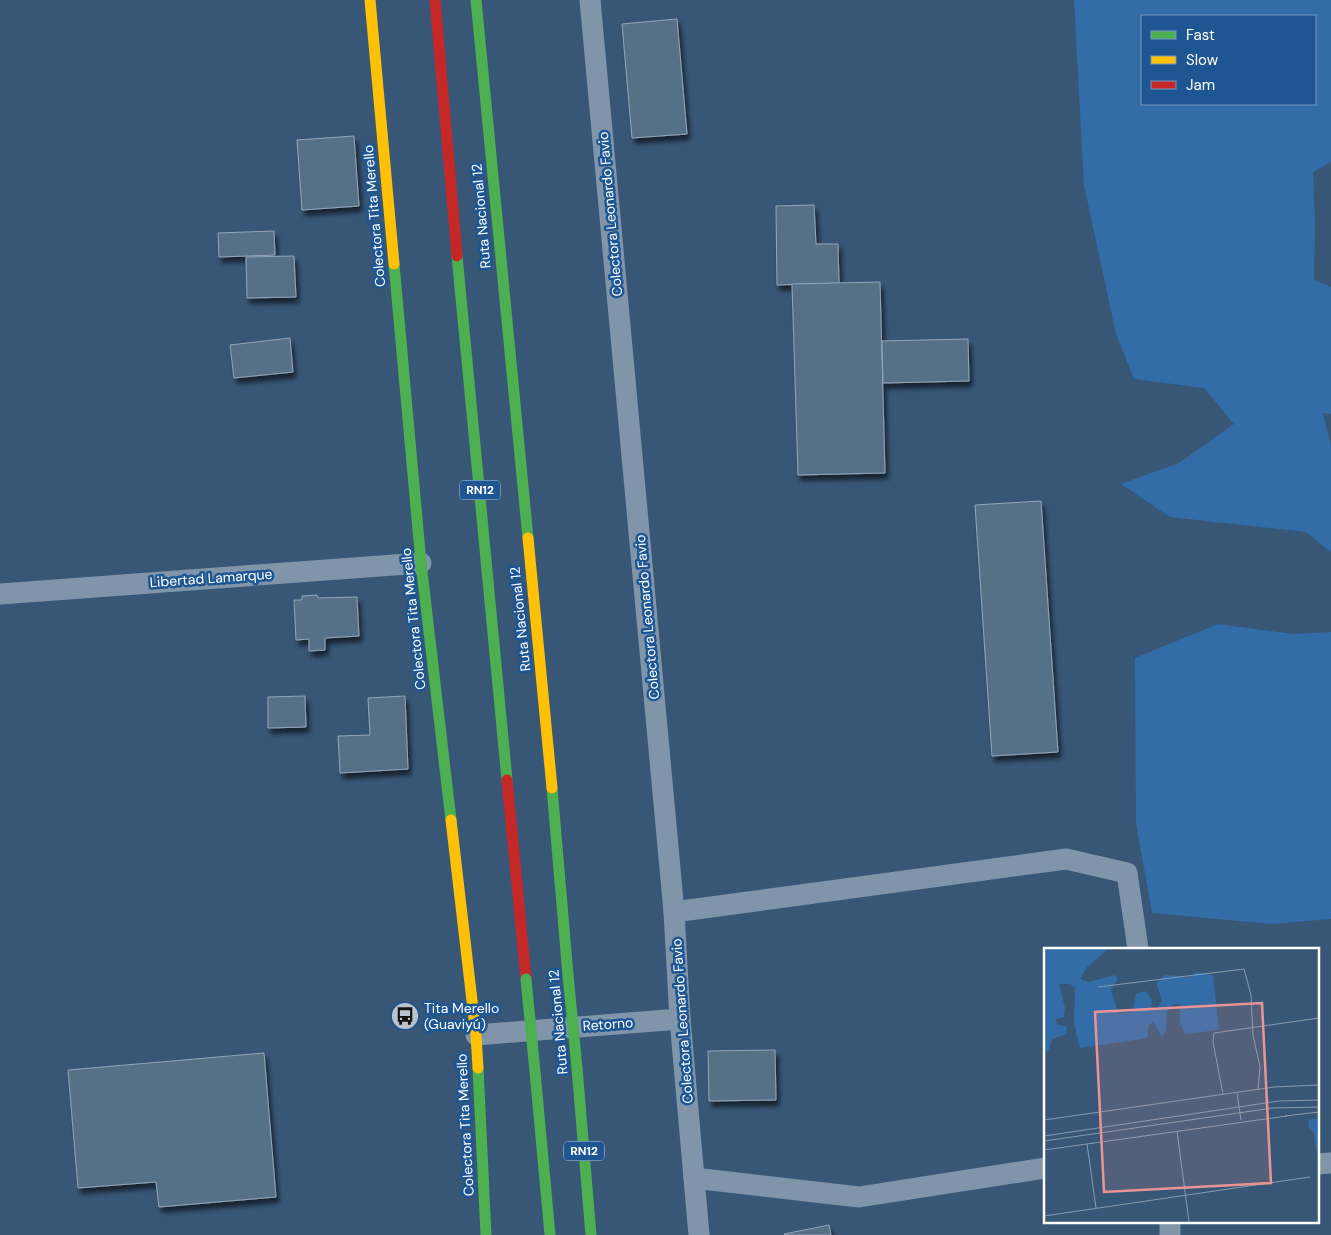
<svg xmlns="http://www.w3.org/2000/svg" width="1331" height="1235" font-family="'DM Sans',sans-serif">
<defs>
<filter id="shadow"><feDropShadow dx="3" dy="5.5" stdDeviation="2.5" flood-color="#0009"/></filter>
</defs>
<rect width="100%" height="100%" fill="#385777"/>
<g fill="#326da8" fill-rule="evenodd">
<path d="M1074,0H1331V162L1313,172L1315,221L1314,280L1331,287V414L1323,413L1331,446V552L1306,532L1170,517L1121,484L1179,463L1234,424L1204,388L1134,379L1116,334L1084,185ZM1142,16H1315V104H1142Z"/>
<path d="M1218,624L1293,634L1331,632V919L1272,924L1152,913L1136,823L1135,658Z"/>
</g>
<g fill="#566f88" stroke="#94a6b8" filter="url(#shadow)">
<path d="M677,19L687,134L632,138L622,24Z"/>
<path d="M354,136L359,206L302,210L297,140Z"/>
<path d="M814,205L816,244H838L839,283L777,285L776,206Z"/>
<path d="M274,231L275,255L219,257L218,233Z"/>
<path d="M294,256L296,297L247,298L246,257Z"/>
<path d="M880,282L885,473L798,475L792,284Z"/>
<path d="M290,338L293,372L234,378L230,345Z"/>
<path d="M968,339L969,381L883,383L882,341Z"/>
<path d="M1041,501L1058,752L992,756L975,505Z"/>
<path d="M317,595L318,598L357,597L359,636L325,638V650L309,651V639L296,640L294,600H302V596Z"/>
<path d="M305,696L306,727L268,728V697Z"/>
<path d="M405,696L408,769L340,773L338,736L370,735L368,698Z"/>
<path d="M775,1050L776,1100L709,1101L708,1051Z"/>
<path d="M264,1053L276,1197L159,1207L156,1182L78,1188L68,1070Z"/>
<path d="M829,1225L831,1235H785L784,1234Z"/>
</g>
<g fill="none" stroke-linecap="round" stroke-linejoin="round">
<g stroke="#8095aa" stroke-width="21">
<path d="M590,0L674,912L680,1019L699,1235"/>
<path d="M0,594L421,563"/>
<path d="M674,912L1066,859L1127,873L1138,949"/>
<path d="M476,1035L680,1019"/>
<path d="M1317,1164L1331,1163"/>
<path d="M694,1178L859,1197L1045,1168"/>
<path d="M1170,1221V1235"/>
</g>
<g stroke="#4caf50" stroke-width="11">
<path d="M476,0L528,538"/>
<path d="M457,256L507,780"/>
<path d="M394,264L421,563L451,820"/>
<path d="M552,788L568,975"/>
<path d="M478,1068L486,1235"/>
<path d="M577,1068L591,1235"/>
<path d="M535,1072L550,1235"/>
</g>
<g stroke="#ffc107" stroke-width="11">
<path d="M370,0L394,264"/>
<path d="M528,538L552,788"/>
<path d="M451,820L476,1035L478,1068"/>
</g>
<g stroke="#c62828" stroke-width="11">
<path d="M435,0L457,256"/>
<path d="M507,780L526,979"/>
</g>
<g stroke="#4caf50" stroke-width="11">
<path d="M568,975L577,1068"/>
<path d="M526,979L535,1072"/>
</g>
</g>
<defs>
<symbol id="bus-disc" viewBox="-11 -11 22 22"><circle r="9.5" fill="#b9c4cf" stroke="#1d5692"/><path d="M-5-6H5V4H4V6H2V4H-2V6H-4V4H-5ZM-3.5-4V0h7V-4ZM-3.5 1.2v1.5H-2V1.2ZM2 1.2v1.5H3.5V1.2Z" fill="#111"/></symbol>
</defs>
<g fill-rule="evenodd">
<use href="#bus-disc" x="389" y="1000" width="32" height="32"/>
</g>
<g text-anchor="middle" stroke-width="5" stroke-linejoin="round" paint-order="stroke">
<g fill="#1d5692" stroke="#bbccde" stroke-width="1">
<rect x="460" y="480.5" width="40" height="19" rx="4"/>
<rect x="564" y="1141.5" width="40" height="19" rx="4"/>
</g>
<g font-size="12" font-weight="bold" fill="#fff">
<text x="480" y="494">RN12</text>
<text x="584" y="1155">RN12</text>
</g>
<g font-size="14" fill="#fff" stroke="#1d5692">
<text transform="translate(610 214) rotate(-95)" y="5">Colectora Leonardo Favio</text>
<text transform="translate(374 216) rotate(-95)" y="5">Colectora Tita Merello</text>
<text transform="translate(481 216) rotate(-95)" y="5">Ruta Nacional 12</text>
<text transform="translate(211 578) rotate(-4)" y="5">Libertad Lamarque</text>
<text transform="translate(647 617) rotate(-95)" y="5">Colectora Leonardo Favio</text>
<text transform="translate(413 619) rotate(-96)" y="5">Colectora Tita Merello</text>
<text transform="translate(520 619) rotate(-96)" y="5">Ruta Nacional 12</text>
<text transform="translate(682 1021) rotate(-94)" y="5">Colectora Leonardo Favio</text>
<text transform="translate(558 1022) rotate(-95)" y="5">Ruta Nacional 12</text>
<text transform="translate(608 1024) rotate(-4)" y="5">Retorno</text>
<text transform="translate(465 1125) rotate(-93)" y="5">Colectora Tita Merello</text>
</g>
<g font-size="14" fill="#fff" stroke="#1d5692" text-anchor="start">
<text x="424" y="1013">Tita Merello<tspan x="424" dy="16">(Guaviyú)</tspan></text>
</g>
</g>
<g transform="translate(1044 948)">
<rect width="275" height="275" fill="#385777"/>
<path d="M0,1H64L43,19L36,31L45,34L71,27L74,31L67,42L74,65L89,64L92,46L101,43L108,52L107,62L114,60L118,52L112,35L121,27L146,29L152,24L169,27L175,82L141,86L136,75V56L128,57L123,64L122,82L118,89L109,74L104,78V88L98,91L36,100L30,76L31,40L26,36H15L21,60L20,69L12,71L13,77L22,78L23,86L8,91L5,102L0,105ZM275,170V221L270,185L264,178L265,172Z" fill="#326da8"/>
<path fill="none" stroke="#889aad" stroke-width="1" d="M54,39L200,21L207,47L209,87L216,119L214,142M193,145L197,172M179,146L169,94L170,85L275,70M241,168L275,164M0,172L230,139L275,137M133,183L145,274M0,188L235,153L275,152M0,193L229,160L275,159M43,196L52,260M0,202L243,168M0,268L266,229"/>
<path fill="#ea9494" fill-opacity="0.15" stroke="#ea9494" stroke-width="2.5" d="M218,55L227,235L60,244L51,64Z"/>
<rect width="275" height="275" fill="none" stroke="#fff" stroke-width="2.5"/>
</g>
<rect x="1141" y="15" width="175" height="90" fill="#1d5692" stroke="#779abe"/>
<rect x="1151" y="31" width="25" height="8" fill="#4caf50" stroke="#779abe"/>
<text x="1186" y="40" font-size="15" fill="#ffffff">Fast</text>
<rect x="1151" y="56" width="25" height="8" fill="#ffc107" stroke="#779abe"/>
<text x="1186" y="65" font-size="15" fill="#ffffff">Slow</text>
<rect x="1151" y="81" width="25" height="8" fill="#c62828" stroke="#779abe"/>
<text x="1186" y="90" font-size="15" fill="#ffffff">Jam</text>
</svg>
